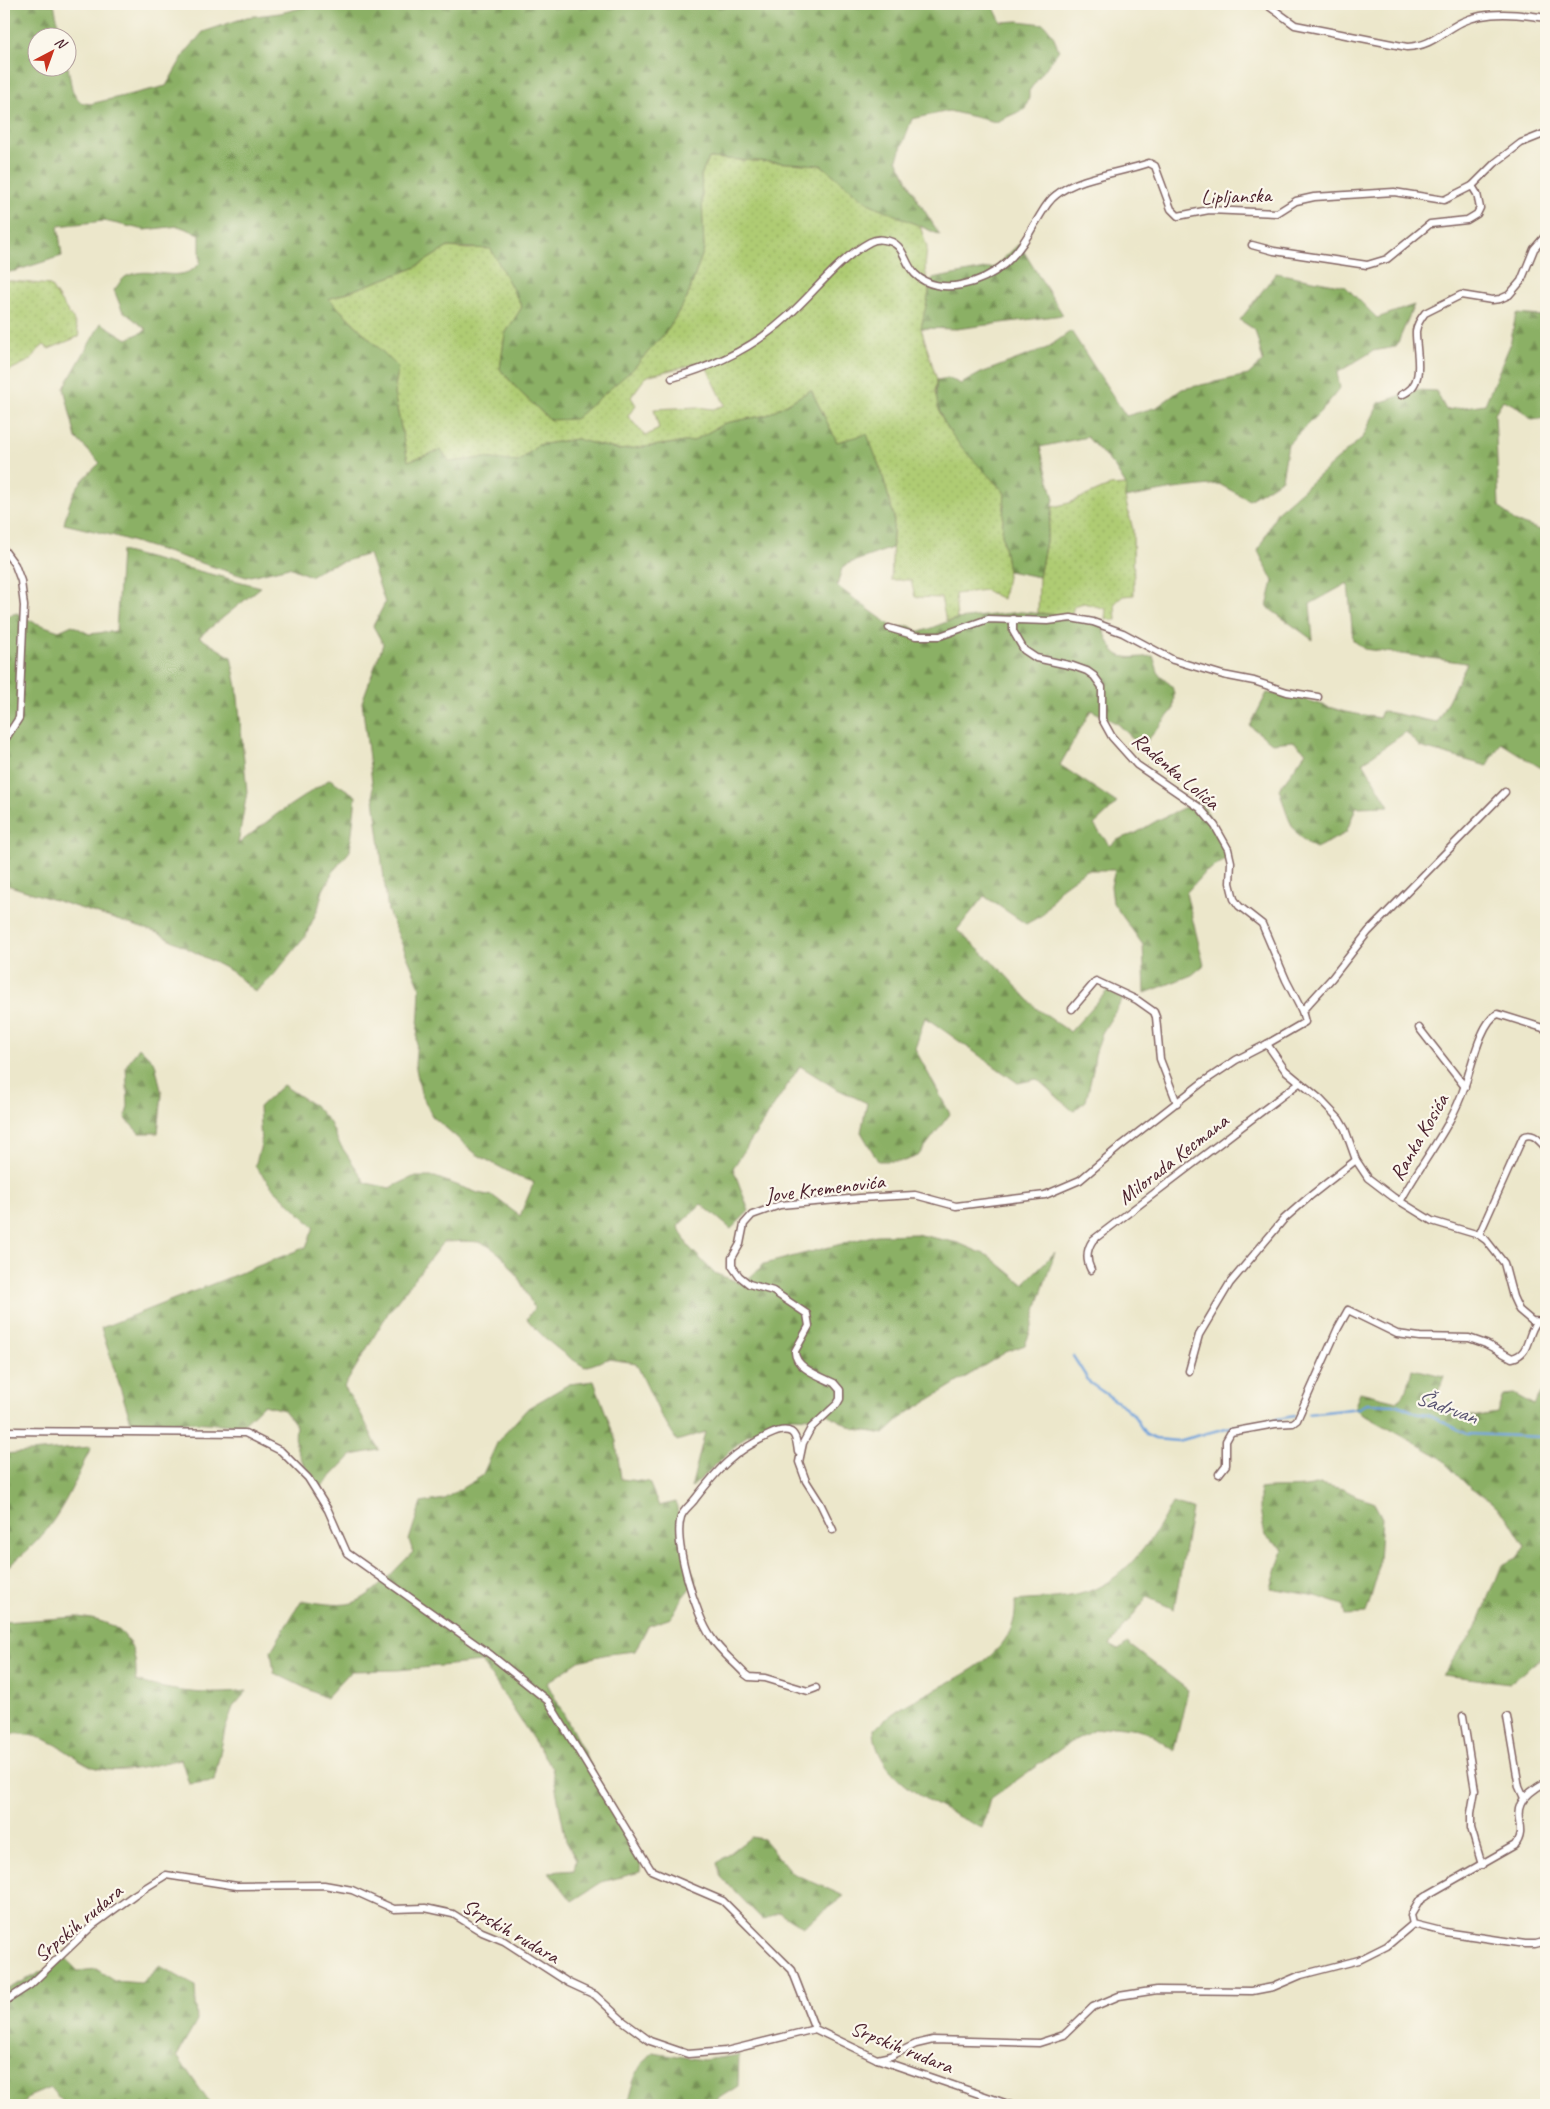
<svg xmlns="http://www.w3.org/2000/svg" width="1550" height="2109" font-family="Caveat,sans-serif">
<defs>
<pattern id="grass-dots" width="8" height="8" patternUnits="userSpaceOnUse" patternTransform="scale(1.25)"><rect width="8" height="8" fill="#afcc73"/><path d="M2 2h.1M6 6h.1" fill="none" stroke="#98af64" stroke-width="1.8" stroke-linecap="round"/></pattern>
<pattern id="forest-firs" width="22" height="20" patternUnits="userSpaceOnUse" patternTransform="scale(1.25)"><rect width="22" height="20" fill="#8bb065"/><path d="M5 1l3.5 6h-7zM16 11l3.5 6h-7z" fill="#748f53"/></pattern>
</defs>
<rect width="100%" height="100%" fill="#fbf7ec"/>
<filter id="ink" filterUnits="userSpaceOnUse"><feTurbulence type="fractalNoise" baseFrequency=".02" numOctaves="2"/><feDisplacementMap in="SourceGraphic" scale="10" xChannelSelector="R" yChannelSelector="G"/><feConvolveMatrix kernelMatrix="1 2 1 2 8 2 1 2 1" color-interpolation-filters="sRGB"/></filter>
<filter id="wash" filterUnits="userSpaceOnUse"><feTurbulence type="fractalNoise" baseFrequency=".0096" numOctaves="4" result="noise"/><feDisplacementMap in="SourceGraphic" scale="20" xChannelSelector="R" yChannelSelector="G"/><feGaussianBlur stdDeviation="1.12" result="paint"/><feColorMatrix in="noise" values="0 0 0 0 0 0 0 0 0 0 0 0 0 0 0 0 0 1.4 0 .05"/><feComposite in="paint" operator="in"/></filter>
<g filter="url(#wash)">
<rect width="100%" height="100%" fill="#ece7cb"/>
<g fill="url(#grass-dots)" stroke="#7c764f" fill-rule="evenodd">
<path d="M709,158L821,165L868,203L920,226L927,247L925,268L929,293L921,328L937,380L935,392L941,416L954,436L970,456L1005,493L1002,534L1008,571L1003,599L985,590L955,594L957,619L946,621L941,598L915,597L911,580H891L894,517L882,473L867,435L837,442L811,390L767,415L725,423L693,441L619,450L576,439L538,445L518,462L483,458L450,462L441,451L408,461L394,394L398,367L329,299L414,268L448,247L467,249L491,248L522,307L505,334L500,369L519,391L550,420L632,370L666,332L687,298L704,249L701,175ZM704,362L725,405L713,409L697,407L654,409L659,429L645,436L628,416L636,405L631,397L645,378L650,375Z"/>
<path d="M4,280L50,285L74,321L80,336L49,349L44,345L37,351L31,360L4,373Z"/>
<path d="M1126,485L1125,498L1133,530L1134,595L1123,596L1115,603L1116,620L1105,619L1106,609L1084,603L1074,606L1071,616L1038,613L1039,577L1053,507L1069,503L1109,486Z"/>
</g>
<g fill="url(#forest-firs)" stroke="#6a6848">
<path d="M4,4H54L61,37L38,38V68L68,67L72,90L80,102L90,104L166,86L185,53L203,32L247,17L280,13L318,4H992L1001,22L1018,21L1044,24L1053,35L1059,50L1029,91V98L1025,109L996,122L949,111L912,119L897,159L917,199L940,235L868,203L821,165L709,158L701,175L704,249L687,298L666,332L632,370L575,419L550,420L519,391L500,369L505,334L522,307L491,249L448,247L414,268L329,299L398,367L394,394L408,461L441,450L450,462L483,458L518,462L538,445L576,439L619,450L693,441L725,423L767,415L811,390L837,442L867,434L882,473L894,517L892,548L847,564L842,568L837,586L894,628L909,626L920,632C933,628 944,622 957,619L1021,612L1090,618L1101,623C1115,658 1114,660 1153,656L1159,675L1172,686L1174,694L1173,710L1142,747L1118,724L1091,710L1060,765L1117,803L1094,825L1110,846L1117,840L1136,833L1158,820L1200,800L1215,826L1230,857L1204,873L1186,893L1204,965L1192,975L1145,993L1143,945L1113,903L1111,886L1115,870H1086L1061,888L1042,915L1026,924L984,896L957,930L1001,970L1037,1009L1070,1032L1107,991L1123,999L1102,1033L1095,1055L1093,1070L1086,1101L1073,1111L1037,1079L1018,1083L925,1017L915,1049L950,1114L918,1156L904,1161H878L861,1132L867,1103L835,1088L800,1066L733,1168L749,1211L731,1229L701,1204L678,1226L688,1246L714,1273L743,1284L764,1264L876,1235L916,1234L958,1243L989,1256L1023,1284L1055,1252L1038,1303L1032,1327L1025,1345L1006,1352L906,1414L884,1434L855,1429L825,1413L812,1418L792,1417L747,1435L691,1488L705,1432L677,1441L661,1416L636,1363L608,1359L585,1367C562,1354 544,1339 527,1319L534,1308C522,1284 509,1254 482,1243C474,1240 453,1242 443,1242L388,1313L344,1387L360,1412L379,1450L352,1455L320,1488C306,1465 292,1455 296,1426L284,1410L263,1405L241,1426C204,1422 169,1420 132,1425L101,1328L306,1247L314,1227L272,1187L255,1166L261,1145L259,1107L283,1085L316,1107L330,1123L339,1143L366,1183L390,1188L413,1177H435L478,1193L493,1196L520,1216L534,1182L518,1177L476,1154L432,1116L421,1093L415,1064L419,1012L420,987L388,911L362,702L383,644L373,626L385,603L369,554L325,567L310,576L289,567L246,577L115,536L64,524C72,491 75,486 100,463L76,438L64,388L101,323L127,339L147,330L122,310L114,290C118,286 122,278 127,276C154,264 179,287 200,263V234L178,226L145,230L104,221L58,226L62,256L15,271L4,273Z"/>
<path d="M1019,244L1063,315L956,329L921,328L932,279L995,267Z"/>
<path d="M1276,273L1345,286L1377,318L1414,305L1396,347L1373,351L1337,373L1340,388L1323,409L1288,444L1282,479L1249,500L1219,484L1174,489L1125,498L1126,485L1114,466L1087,437L1040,447L1054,499L1039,577L1008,571L1002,534L1005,493C978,462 928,426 937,380L948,378L961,384L981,373L1047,348L1071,331L1126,416L1157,407L1182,389L1248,375L1263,361L1255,330L1240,320Z"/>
<path d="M1516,314L1542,316L1546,319V418L1532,420L1518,407L1503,400L1495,413L1499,506L1514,521L1546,532V771L1501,743L1487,766L1420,747L1406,732L1363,762L1389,806L1356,807L1346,833L1316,848C1290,836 1287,813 1279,789L1306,752L1293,741L1272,743L1250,726L1267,693L1300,698L1345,712L1379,718L1382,711L1437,722L1467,663L1364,649L1353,640L1348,583L1310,604L1313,640L1267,607L1273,581L1258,551L1277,512L1363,437L1379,403L1416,390L1436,391L1446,410L1485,404L1510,345Z"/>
<path d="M121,551L261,587L199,637L231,657L237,687L247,792L238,844L277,814L330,779L356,796L350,851L335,869L323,890L318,909L305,937L272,977L255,992L233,972L158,933L4,884V617L17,613L33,622L59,631L72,625L89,634L116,631Z"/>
<path d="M139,1047L155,1063L162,1095L158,1133H139L125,1118L128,1106L126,1066Z"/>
<path d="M1412,1369L1444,1376L1432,1409L1471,1417L1497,1413L1503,1395L1514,1394L1534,1405L1541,1393L1546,1389V1654L1510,1683L1442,1675L1477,1627L1502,1565L1517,1558L1525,1546L1508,1518L1490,1501L1470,1488L1438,1456L1354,1409L1360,1392L1397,1401L1407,1390Z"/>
<path d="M594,1381L616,1441L621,1479L649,1482L659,1506L676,1502L686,1560L695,1577V1582L682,1598L671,1618L648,1626L635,1651L608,1654L579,1661L547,1683L641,1859L640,1872L602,1882L572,1901L549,1872L574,1870L576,1859L566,1841L552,1768L482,1662L398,1670L351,1671L326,1698L274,1673L271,1651L301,1601C317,1602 337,1607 352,1603C373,1597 397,1567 413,1552L409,1540L421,1503L444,1499L482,1476L498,1441L528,1408L569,1384Z"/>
<path d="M91,1447C72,1488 58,1525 22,1555C16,1560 11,1565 4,1568V1454Z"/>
<path d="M1320,1484L1343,1489L1357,1496L1373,1501L1382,1518L1378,1573L1366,1614L1345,1615L1343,1605L1316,1596L1271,1588L1283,1549L1265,1536L1260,1510V1489C1279,1486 1302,1490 1320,1484Z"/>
<path d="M1172,1503L1192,1509L1174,1609L1147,1597L1110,1645L1119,1650L1127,1643L1188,1690L1174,1750L1151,1734L1131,1728L1115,1726L1094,1730L1069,1743L990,1799L982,1828C943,1809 874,1781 874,1729C882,1723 890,1715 898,1710C938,1683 1021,1662 1015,1601C1036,1599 1059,1599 1080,1594C1124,1583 1152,1541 1172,1503Z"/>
<path d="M77,1617C119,1621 138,1637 136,1681C173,1692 209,1696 247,1691L233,1707L225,1730L214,1781L189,1784L181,1759C153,1765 124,1775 96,1768C84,1764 74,1756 63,1749C46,1737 24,1732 4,1734V1622Z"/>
<path d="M751,1837L763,1839L792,1873L844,1896L803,1927L779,1912L763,1920L721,1877L717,1863Z"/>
<path d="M66,1959L78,1971L96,1969L115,1981L141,1983L160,1966L195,1986L197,2021L177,2056L211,2105H66L50,2088L28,2097L23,2105H4V1991Z"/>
<path d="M653,2052L703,2060L739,2055L738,2086L708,2105H627C632,2086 636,2065 653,2052Z"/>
</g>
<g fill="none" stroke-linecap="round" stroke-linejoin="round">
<g stroke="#6ea1da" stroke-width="2.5">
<path d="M1073,1356L1090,1383L1125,1407L1133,1414L1146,1435L1155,1439L1178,1441L1226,1428L1294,1416"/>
<path d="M1308,1414L1359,1408L1366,1404L1398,1405L1414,1412L1428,1414L1467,1434L1546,1437"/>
</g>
</g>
</g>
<g filter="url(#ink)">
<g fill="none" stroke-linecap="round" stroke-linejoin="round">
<defs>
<g id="street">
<path d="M1266,4L1295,25L1407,47C1433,46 1441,32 1462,22C1487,10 1520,14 1546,18"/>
<path d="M1252,245L1274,251L1367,265L1387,259L1430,224L1467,220L1477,214L1480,208L1477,194L1472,186"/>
<path d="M672,378C715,366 756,346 788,316C815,292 838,259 870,242C874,240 879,239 884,240C905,242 903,262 915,274C927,286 945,288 961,285C997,278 1017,256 1034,225C1041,215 1046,202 1056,195C1079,176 1121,173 1149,163L1155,166L1171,209L1178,216L1209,210L1277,213L1296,201L1314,197L1394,192L1444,200L1472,186L1495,163L1521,143L1546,133"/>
<path d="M1401,395C1428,385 1415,351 1416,331C1417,324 1421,318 1425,313L1461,295L1492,300L1500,299L1509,295L1521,281L1534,249L1546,235"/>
<path d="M4,550L15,565L21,581L24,606L19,718L4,741"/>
<path d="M889,628L916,636H940L988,619L1048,621L1071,618L1093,622L1123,633L1173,660L1223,675L1254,681L1287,692L1318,697"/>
<path d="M1072,1009L1096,981L1137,1000L1154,1012L1156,1017L1160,1059L1177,1103"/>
<path d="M1302,1011L1332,978L1368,932L1505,792"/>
<path d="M1419,1028L1465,1087"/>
<path d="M1267,1044L1285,1070L1320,1099L1339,1119L1345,1129L1356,1160L1368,1178L1393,1197L1432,1221L1479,1235L1486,1240L1504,1263L1513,1297L1519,1310L1532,1321L1546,1322"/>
<path d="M1400,1202C1421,1162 1451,1129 1465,1085C1471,1069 1481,1020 1498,1014L1546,1029"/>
<path d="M1479,1235L1523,1137C1533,1131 1539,1141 1546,1148"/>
<path d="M1091,1270C1086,1260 1086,1250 1093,1240L1299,1083"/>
<path d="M1189,1371L1199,1335L1230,1283L1284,1219L1309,1197L1356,1160"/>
<path d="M4,1431L245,1433L281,1451L308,1478L328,1510L347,1553L491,1655L548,1701L651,1870L723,1901L792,1970L815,2029"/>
<path d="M798,1452C797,1446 797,1436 791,1432C784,1428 775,1432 769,1435C733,1452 719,1468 695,1499C691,1505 683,1510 681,1517C673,1542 696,1616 711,1637C720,1651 734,1662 745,1674L749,1677L765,1678L808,1691L816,1688"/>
<path d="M1219,1474L1226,1465V1441L1231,1432L1275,1424L1293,1423L1297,1420L1338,1328L1348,1310L1397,1334L1420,1337L1469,1338L1486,1344L1512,1358C1531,1354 1526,1334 1537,1322"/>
<path d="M833,1530L820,1503L806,1481L799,1462L803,1443L811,1428L837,1404L840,1399V1390L834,1383C822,1377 794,1368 795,1351L809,1326L807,1314L773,1291L749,1284L739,1276L732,1266V1258L740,1244L744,1224L752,1215L780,1205L860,1198L915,1195L956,1206L1045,1195L1080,1180L1118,1148L1203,1082L1236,1060L1267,1044L1305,1022L1302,1011L1286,980L1262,924L1239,906L1234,899L1230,883L1231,862L1228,849L1215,826L1200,808L1137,765L1112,737L1102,719V687L1094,676L1087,671L1073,666L1036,658L1024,650L1013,631V619"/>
<path d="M1463,1716L1475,1790L1471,1813V1828L1482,1865"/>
<path d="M1507,1717L1519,1787L1524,1798"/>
<path d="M1546,1782C1497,1809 1532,1824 1515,1845L1429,1894L1420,1900L1411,1915L1413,1924L1445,1932L1525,1944H1535L1546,1941"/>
<path d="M4,2002L30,1985L93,1925L134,1895L166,1875L237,1886L324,1885L352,1890L394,1909L425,1908L453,1914L482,1932L504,1941L569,1983L595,1995L623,2021L650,2041L688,2054L726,2051L815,2029L877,2059L1011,2105"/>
<path d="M877,2059L891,2056L916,2044L933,2040L1039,2043L1064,2035L1093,2007L1119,1996L1157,1990L1252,1991L1273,1987L1301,1975L1359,1960L1387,1946L1413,1924"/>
</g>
</defs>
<use href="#street" stroke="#836563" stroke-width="9"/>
<use href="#street" stroke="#fff" stroke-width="6"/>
</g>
</g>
<g text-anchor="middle" stroke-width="4.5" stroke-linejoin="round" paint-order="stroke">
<g font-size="21" fill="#4a1f2b" stroke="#fbf7ec">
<text transform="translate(1236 196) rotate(-2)" y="7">Lipljanska</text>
<text transform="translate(1176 771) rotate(40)" y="7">Radenka Lolića</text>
<text transform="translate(1419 1137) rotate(-60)" y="7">Ranka Kosića</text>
<text transform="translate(1173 1159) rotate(-38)" y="7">Milorada Kecmana</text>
<text transform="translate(825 1188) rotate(-7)" y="7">Jove Kremenovića</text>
<text transform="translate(78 1923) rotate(-40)" y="7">Srpskih rudara</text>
<text transform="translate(511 1931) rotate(30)" y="7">Srpskih rudara</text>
<text transform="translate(902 2047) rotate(22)" y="7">Srpskih rudara</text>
</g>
<g font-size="22" font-style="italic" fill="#585371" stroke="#fbf7ec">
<text transform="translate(1447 1406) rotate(20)" y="8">Šadrvan</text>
</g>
</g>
<rect width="1550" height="2109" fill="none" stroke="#fbf7ec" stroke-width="20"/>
<g transform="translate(52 52) rotate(41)"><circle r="24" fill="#fbf7ec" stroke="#b4a19f"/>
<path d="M0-4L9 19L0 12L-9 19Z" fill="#c8321e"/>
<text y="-8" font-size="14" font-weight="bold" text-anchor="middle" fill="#4a1f2b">N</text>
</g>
</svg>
